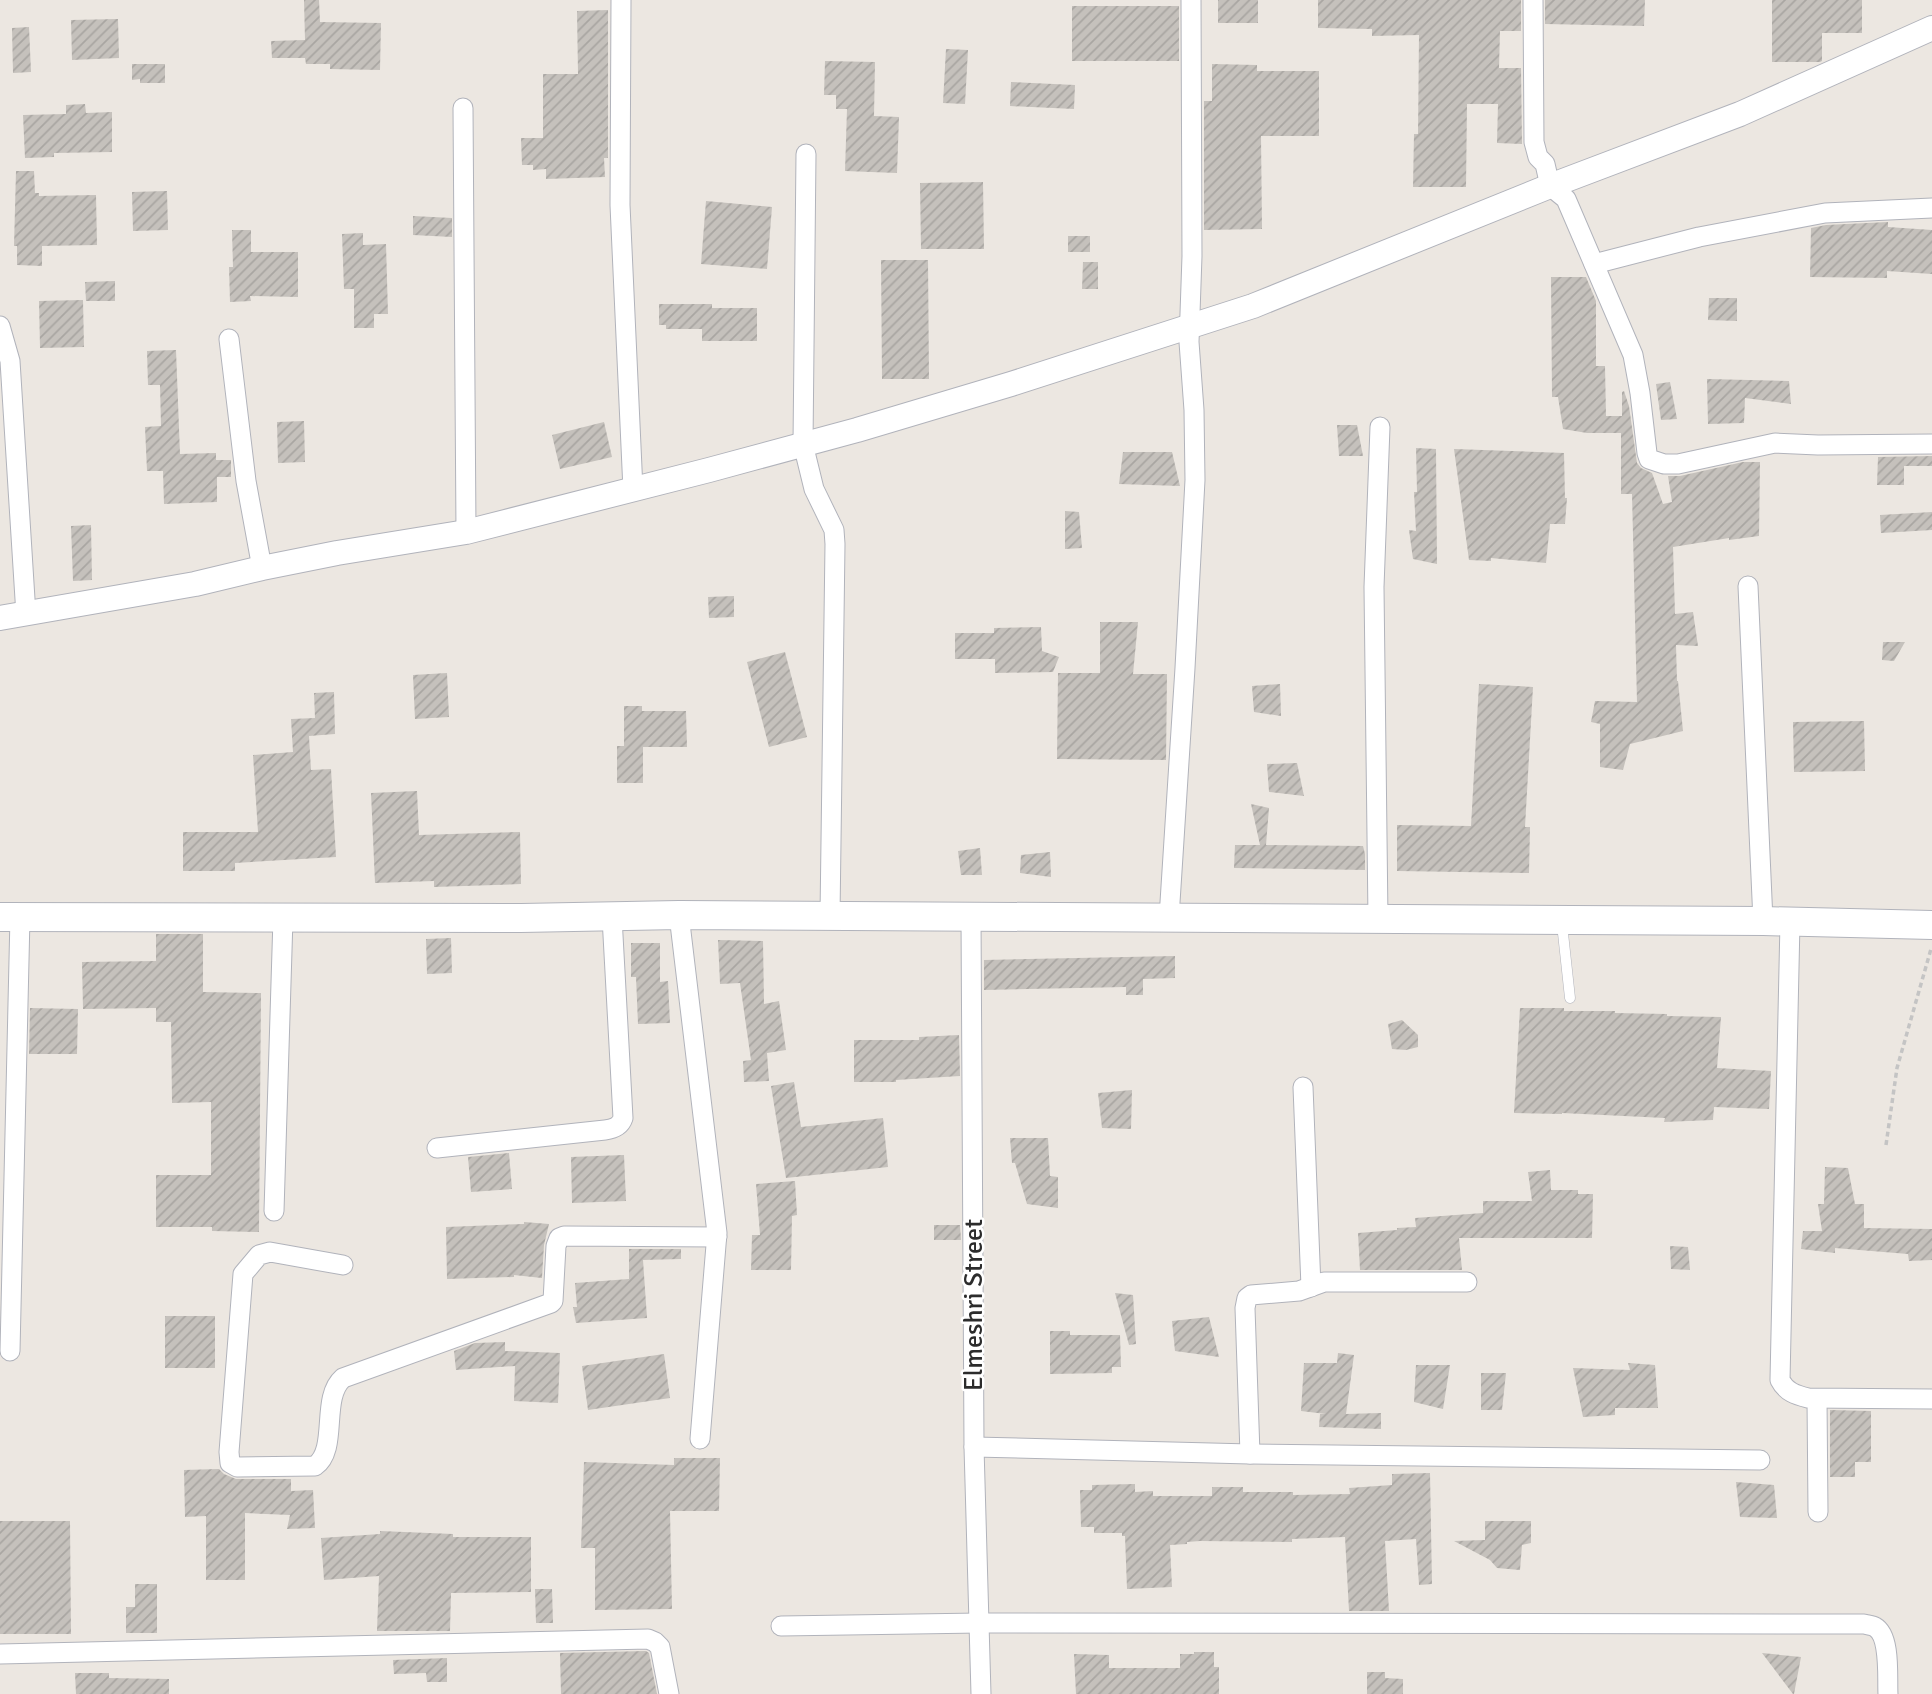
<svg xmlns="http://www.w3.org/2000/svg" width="1932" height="1694" font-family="Signika,sans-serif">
<defs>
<pattern id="building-hatch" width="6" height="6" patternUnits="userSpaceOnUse" patternTransform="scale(1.75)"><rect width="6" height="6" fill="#c5c1bc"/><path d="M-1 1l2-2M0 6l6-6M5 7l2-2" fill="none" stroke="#a9a6a2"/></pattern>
</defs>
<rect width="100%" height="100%" fill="#ece7e1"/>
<g fill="url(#building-hatch)">
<path d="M304,0H319L320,22L381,23L380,70L330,69V64H306L305,58H272L271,41L305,40Z"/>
<rect x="1218" y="0" width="40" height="23"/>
<path d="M1318,0H1521V31H1500L1499,68H1521L1522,144L1497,143L1498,104H1467L1466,187H1413L1414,134H1418L1419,35L1372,36V29L1318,28Z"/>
<path d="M1545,0H1645L1644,26L1545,24Z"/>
<path d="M1772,0H1862V33H1822V61L1820,62H1772Z"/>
<rect x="1072" y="6" width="107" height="55"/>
<path d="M608,10V158H604L605,177L546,179V169L533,170V165H522L521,138H543V74H578L577,11Z"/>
<path d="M118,19L119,58L72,60L71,20Z"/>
<path d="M29,27L31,72L13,73L12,28Z"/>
<path d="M946,49L968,50L965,104L943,103Z"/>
<path d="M825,61L875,62L874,116L899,117L897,173L845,171L847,109H836V95H824Z"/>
<path d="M132,64H165V83H140V79L132,80Z"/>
<path d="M1212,64L1257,65V71H1319V136H1261L1262,229L1204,230V101H1212Z"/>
<path d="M1011,82L1075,85L1074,109L1010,106Z"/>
<path d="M85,104L86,113L112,112V152L54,153V157L25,158L23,115L66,114V105Z"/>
<path d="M16,171H34L35,193H39V196L96,195L97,245L42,246V266L17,265V246H14Z"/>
<path d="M983,182L984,249H921L920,183Z"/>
<path d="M167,191L168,230L133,231L132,192Z"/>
<path d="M706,201L772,207L767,269L701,264Z"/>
<path d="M413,216L452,218V237L413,235Z"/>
<path d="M1888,222V227L1932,230V274L1887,271V278L1810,277L1811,228L1826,225Z"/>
<path d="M232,230H251V252H298V297L250,296L251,301L230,302L229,267H233Z"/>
<path d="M363,233V245L386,244L388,314H374V328H354V289H344L342,234Z"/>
<rect x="1068" y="236" width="22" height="16"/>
<path d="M881,260H928L929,379H882Z"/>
<path d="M1083,262H1098V289H1082Z"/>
<path d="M1551,277H1586L1596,301V366H1605L1606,416H1622V392L1624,391L1629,406L1637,463L1641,468L1652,473L1663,504L1672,502L1668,476H1680L1743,462H1760L1759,536L1729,540V538L1673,547L1675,614L1693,612L1698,646L1676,645L1677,681H1678L1683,731L1630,744L1623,770L1600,767V724L1591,722L1595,701L1637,702L1632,494H1621V433H1587L1563,429L1558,397H1552Z"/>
<path d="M115,281V301H86L85,282Z"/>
<path d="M1709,298H1737V321L1708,320Z"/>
<path d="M83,300L84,347L40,348L39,301Z"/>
<path d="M659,304H712V308H757V341H702V329H666V325H659Z"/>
<path d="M176,350L180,454L216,453V460H231V477H217V502L164,504L163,471H147L145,427L161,426L160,385H148L147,351Z"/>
<path d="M1707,379L1789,381L1791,404L1745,398L1744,423L1708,424Z"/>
<path d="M1670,382L1677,419L1661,420L1656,384Z"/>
<path d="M304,421L305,462L278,463L277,422Z"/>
<path d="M604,422L612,457L560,469L552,435Z"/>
<path d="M1337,425H1357L1363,456H1339Z"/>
<path d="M1416,448L1436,449L1437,564L1413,559L1409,530L1416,531L1414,492H1417Z"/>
<path d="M1454,449L1564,453L1565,498H1567L1565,524H1550L1546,563L1491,558V561L1469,560Z"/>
<path d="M1123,452H1172L1180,486L1119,484Z"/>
<path d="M1932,456V466H1904V485H1877L1878,457Z"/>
<path d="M1065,511L1079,512L1082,548L1065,549Z"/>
<path d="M1932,512V530L1881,533L1880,515Z"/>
<path d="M91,525L92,580L73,581L71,526Z"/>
<path d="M734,596V617L709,618L708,597Z"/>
<path d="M1100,622H1138L1133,674H1167L1166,760L1057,759L1058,673H1100Z"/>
<path d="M1041,627L1042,651L1059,657L1053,672L995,673V659H955V633H994V628Z"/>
<path d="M1883,642H1905L1894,661L1882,660Z"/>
<path d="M785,652L807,737L769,747L747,662Z"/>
<path d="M447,673L449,717L415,719L413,675Z"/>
<path d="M1280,684L1281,716L1254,712L1252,686Z"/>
<path d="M1479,684L1533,687L1525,827H1530L1529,873L1397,871V825L1471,826Z"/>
<path d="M334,692L335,734L309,736L311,770L331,769L336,857L235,863V871H183V832H258L253,755L293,752L291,719L315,718L314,693Z"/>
<path d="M624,706H642V711H686L687,747H643V783H617V746H624Z"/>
<path d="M1864,721L1865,771L1794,772L1793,722Z"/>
<path d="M1297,763L1304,796L1269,792L1267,764Z"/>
<path d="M417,791L419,835L520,832L521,884L434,887V881L375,883L371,793Z"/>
<path d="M1251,804L1269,808L1266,845L1363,846L1365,854V870L1234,868L1235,845H1260Z"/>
<path d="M980,848L982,875H961L958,851Z"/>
<path d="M1050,852L1051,877L1020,873L1021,855Z"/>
<path d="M156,934H203V992L261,993L259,1232L212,1231V1227H156V1175H211V1102L172,1103L171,1022H156V1008L83,1009L82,962L156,961Z"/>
<path d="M451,938L452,973L427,974L426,939Z"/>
<path d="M718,940L763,941L764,1004L779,1001L786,1050L767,1053L769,1081L744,1082L743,1061L751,1060L740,983L720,984Z"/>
<path d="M631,943H660V982L668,981L670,1023L638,1024L636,977H631Z"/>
<path d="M1175,956V978L1143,979V995H1126V987L984,990V960Z"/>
<path d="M30,1008L78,1009L77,1054H29Z"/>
<path d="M1520,1008H1564V1011H1615V1013L1667,1014V1016L1721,1017L1717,1068L1771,1071L1769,1109L1714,1107L1713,1120L1664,1122L1665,1118L1562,1113V1114L1514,1113Z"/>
<path d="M1402,1020L1418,1035V1047L1406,1050L1392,1049L1388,1024Z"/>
<path d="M959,1035L960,1076L896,1080V1082H854V1040H919V1037Z"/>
<path d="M794,1082L801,1127L883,1118L888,1167L786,1178L771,1086Z"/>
<path d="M1132,1090L1131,1129L1102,1128L1098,1093Z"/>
<path d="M1010,1138H1048L1050,1176L1058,1177V1208L1027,1204L1015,1163H1012Z"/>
<path d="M509,1153L512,1189L471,1192L468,1157Z"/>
<path d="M624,1155L626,1201L572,1203L571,1157Z"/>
<path d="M1825,1167L1848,1168L1855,1204H1864V1228L1932,1229V1260L1909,1261L1908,1254L1835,1248V1253L1801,1249L1803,1231H1822L1818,1204H1824Z"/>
<path d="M1550,1170L1551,1190H1578V1194H1593L1592,1238H1459L1462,1270H1360L1358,1233L1397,1230V1228L1416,1227L1415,1218L1483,1213V1201H1532L1528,1172Z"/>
<path d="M795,1181L797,1215L792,1216L791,1270H751L752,1235H760L756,1184Z"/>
<path d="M524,1222L549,1224L544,1245L542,1278L514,1275V1277L447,1279L446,1227L524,1224Z"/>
<path d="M934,1225H960L961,1240H934Z"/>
<path d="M1670,1246L1688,1247L1690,1270L1671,1269Z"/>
<path d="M629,1249H681V1259L643,1260L647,1318L576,1323L573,1307H577L575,1283L629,1279Z"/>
<path d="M1115,1293L1133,1295L1136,1344L1129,1345Z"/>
<rect x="165" y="1316" width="50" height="52"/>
<path d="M1209,1317L1219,1357L1175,1351L1172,1321Z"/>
<path d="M1050,1331H1070V1335H1120L1121,1367H1112V1373L1050,1374Z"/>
<path d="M505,1342V1351L560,1353L558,1403L514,1401L515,1366L456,1370L454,1351L475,1343Z"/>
<path d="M1338,1353L1354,1355L1346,1414L1381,1413V1429L1319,1427L1320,1414H1326L1301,1411L1304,1363H1337Z"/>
<path d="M664,1354L670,1398L588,1410L582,1366Z"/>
<path d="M1628,1363L1655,1365L1658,1408H1615V1415L1583,1417L1573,1368L1630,1370Z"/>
<path d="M1416,1365H1450L1443,1409L1414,1402Z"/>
<path d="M1481,1373H1506L1502,1410H1481Z"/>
<path d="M1830,1410L1871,1411V1462H1855V1477H1830Z"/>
<path d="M674,1458H720L719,1511H670L672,1609L595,1610V1548H581L584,1462L674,1465Z"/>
<path d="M219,1469L224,1474L236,1479H291V1491L313,1490L315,1528L287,1529L290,1515L245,1513V1580H206V1516L185,1517L184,1470Z"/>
<path d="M1430,1473L1432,1584L1419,1585L1416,1539L1385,1541L1389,1611H1349L1345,1537L1292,1539V1542L1200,1541L1187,1542V1544L1170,1545L1172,1587L1127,1589L1125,1536H1122V1533H1094V1527H1081L1080,1490H1092V1485L1135,1484V1492L1153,1491V1496H1212V1487H1243V1492H1293V1495L1350,1494L1349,1488L1392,1485V1474Z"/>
<path d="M1736,1482L1774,1485L1777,1518L1740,1517Z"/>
<path d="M0,1521H70L71,1634H0Z"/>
<path d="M1485,1521H1531V1543L1522,1545L1520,1570L1497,1568L1490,1560L1454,1541L1485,1540Z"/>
<path d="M380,1531L453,1534V1537H531V1592L451,1593L450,1631H377L379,1576L324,1580L321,1538L380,1534Z"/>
<path d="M135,1584H157V1633H126V1607H135Z"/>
<path d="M535,1589H552L553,1623H536Z"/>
<path d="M646,1651L649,1653L657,1694H561L560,1653Z"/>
<path d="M1194,1652H1214V1667H1219V1694H1076L1074,1654L1109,1655V1668H1180V1654H1194Z"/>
<path d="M1762,1653L1801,1657L1794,1694H1793Z"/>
<path d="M447,1658V1682H427L426,1673L394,1674L393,1660Z"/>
<path d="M1367,1672H1385V1678L1403,1679V1694H1367Z"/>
<path d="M75,1673H109V1678L169,1679V1694H76Z"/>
</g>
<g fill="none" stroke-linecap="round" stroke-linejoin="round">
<defs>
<path id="service" d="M1562,924L1570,998"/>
<g id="minor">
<path d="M621,0L620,205L633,490"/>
<path d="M1533,0L1534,142L1538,157L1545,164L1550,186L1566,199L1633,355L1640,393L1647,453L1649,459L1664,464H1678L1775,443L1818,445L1932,444"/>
<path d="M463,108L466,532"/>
<path d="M806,154L803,444L814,489L834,530L835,544L830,916"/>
<path d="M1594,264L1699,237L1825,213L1932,208"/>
<path d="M0,326L10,361L26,615"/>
<path d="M229,339L246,481L262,568"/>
<path d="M1748,586L1763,921"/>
<path d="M679,915L717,1233L700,1439"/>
<path d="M971,917L974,1447L981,1694"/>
<path d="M1169,918L1185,668L1195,480L1194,410L1189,342L1192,256L1191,0"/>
<path d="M1378,919L1374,587L1380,427"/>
<path d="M1790,922L1780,1380C1786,1392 1796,1395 1808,1398L1932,1399"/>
<path d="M1303,1087L1311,1287"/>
<path d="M437,1148L605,1130C613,1129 620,1127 623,1118L612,917"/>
<path d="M274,1211L283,918"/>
<path d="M343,1265L270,1252L259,1255L243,1274L229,1452L230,1463L237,1467L315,1466C339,1449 320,1398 343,1378L551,1303L553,1301L556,1246L559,1238L564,1236L717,1237"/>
<path d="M10,1351L20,917"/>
<path d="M1817,1399L1818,1512"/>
<path d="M974,1447L1250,1454L1760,1460"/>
<path d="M1250,1454L1245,1308L1247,1298L1251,1295L1299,1291L1324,1282H1467"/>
<path d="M781,1626L980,1623L1864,1624C1867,1625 1872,1625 1875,1627C1891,1636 1887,1678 1888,1694"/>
<path d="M0,1654L648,1639L655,1642L660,1647L669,1694"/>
</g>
<path id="tertiary" d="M0,618L195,584L262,568L337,553L466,532L709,470L857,430L1011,384L1253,306L1550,186L1740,114L1932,28"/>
<path id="secondary" d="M0,917L521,918L679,915L1763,921L1932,925"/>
</defs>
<use href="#service" stroke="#b1b3bb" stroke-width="11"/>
<use href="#minor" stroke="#b1b3bb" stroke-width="21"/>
<use href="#tertiary" stroke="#b1b3bb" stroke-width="26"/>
<use href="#secondary" stroke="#b1b3bb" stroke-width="30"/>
<path stroke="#c4c4c4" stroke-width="3.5" stroke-dasharray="5 3.5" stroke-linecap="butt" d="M1886,1145L1897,1068L1931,949"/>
<use href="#service" stroke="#fff" stroke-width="10"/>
<use href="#minor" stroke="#fff" stroke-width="19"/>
<use href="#tertiary" stroke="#fff" stroke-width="24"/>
<use href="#secondary" stroke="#fff" stroke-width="28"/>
</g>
<g text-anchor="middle" stroke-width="5" stroke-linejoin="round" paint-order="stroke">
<g font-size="26" fill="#2c2c2c" stroke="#fff">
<text transform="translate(973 1305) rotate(-90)" y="9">Elmeshri Street</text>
</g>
</g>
</svg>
